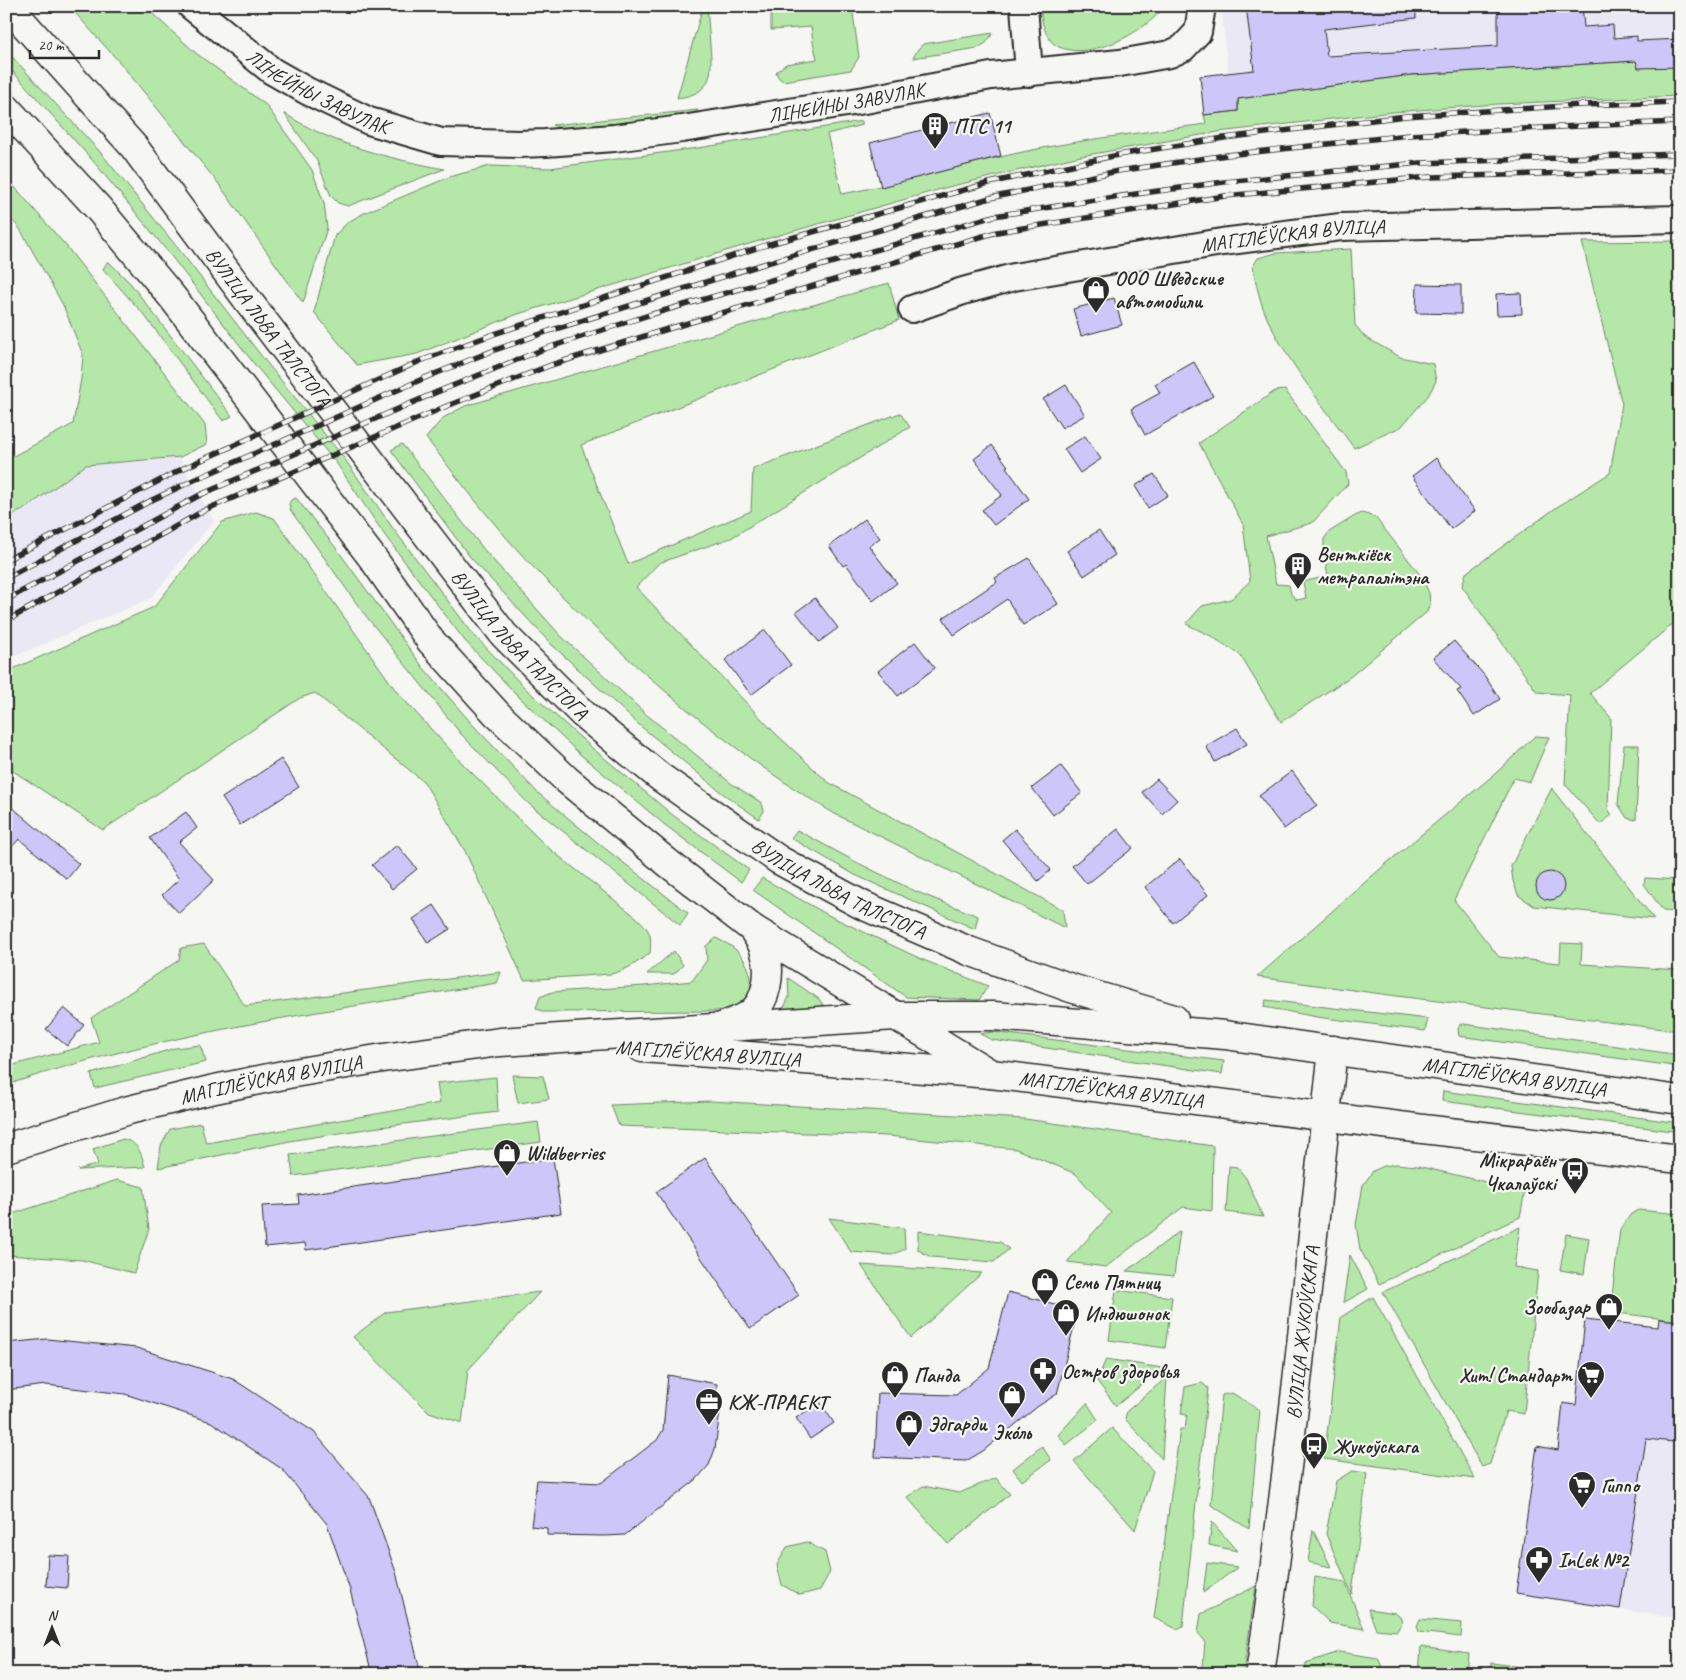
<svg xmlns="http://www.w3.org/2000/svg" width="1686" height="1680" font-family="Caveat,sans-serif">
<rect width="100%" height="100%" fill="#f6f6f2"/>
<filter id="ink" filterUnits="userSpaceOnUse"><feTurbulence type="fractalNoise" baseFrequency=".02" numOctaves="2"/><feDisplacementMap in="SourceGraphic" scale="10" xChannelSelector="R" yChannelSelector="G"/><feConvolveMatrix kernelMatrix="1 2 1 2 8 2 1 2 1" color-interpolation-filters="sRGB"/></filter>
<g filter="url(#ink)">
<g fill="#eae8f4">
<path d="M1221,6H1680V67L1638,68L1636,61L1238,99V111L1204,115L1200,77L1228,73Z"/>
<path d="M180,457L184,468L214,521L151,598L6,660V518L23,510L86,465Z"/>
<path d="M1585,1319L1657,1327L1659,1319L1680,1321V1619L1516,1593L1537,1446L1558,1449L1563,1403L1576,1405Z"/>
</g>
<g fill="#b4e7a8" stroke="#70896a">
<path d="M69,6H144L197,54L266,105L312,170L324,203L327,228L303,303L218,183L121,64Z"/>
<path d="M703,6H707C708,19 709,32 710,45C713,75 712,94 677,98Z"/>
<path d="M771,6H852L859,57L851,70L783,81L779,78L776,72L786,64L817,59L813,42L811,27L771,30Z"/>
<path d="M1040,6H1166C1157,15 1147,25 1136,31C1117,44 1082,57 1059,47C1045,41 1041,20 1040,6Z"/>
<path d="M993,33L986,43L978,48L913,58L918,49L923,44Z"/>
<path d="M6,50L101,153L177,247L263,358L344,458L392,527L473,634L526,689L591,747L674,816L749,870L741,882L665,825L582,756L518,696L465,641L386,537L337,464L255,365L168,252L93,161L6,64Z"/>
<path d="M1636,61L1680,67V96L1498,104L1393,112L1218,132L1076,157L948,187L759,241L518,314L417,354L357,365L314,312L335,235L348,222L364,213L449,177L490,166L550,168L705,147L862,121V125L827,134L842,194C895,184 947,169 1000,157C1068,141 1138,133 1206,124L1204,115L1238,111V99L1411,75Z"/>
<path d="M698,110L692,115L564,129L552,125Z"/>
<path d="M284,113C332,145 388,158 444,169L348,206L338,203L331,196L317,161Z"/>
<path d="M6,177L67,247L205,425L207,444L180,457L86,465L23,510L6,518V460L73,424L81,379L83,355L63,305L20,229L6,213Z"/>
<path d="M1680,241V618L1590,693L1611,718L1608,809L1612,815L1600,824L1565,784L1570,695L1537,692L1462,586L1466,573L1557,507L1610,473L1622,404L1582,242Z"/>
<path d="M1351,249L1355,325L1365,337L1400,357L1433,364L1436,381L1428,396L1401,427L1354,448C1326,410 1294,370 1272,328C1262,310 1256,287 1253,266L1258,258L1276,253Z"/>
<path d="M108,261L131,284L232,416L223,421L145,316L103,269Z"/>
<path d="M889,283L899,320L581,445L628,564L751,511L753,469L900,413L910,427L731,538L659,563L636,587L775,733L828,782L1063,910L1065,928L835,814C728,751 629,664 542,576C500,534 463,485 426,438L443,418L465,406Z"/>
<path d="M1285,390L1346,472L1348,484L1312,523L1266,536L1276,584L1289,585L1291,594L1297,600L1306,598L1303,582L1328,576L1324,553V539L1329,532L1355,516L1362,513L1375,517L1422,577L1429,593L1430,603L1427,612L1350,677L1281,722L1240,655L1211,636L1186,624L1202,606L1231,599L1250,581L1243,524L1199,443L1275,391Z"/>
<path d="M402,444L485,551L561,636L647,715L732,784L762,803L764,811L759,819L722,793L638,724L551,644L470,557L391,450Z"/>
<path d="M296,498L336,548L422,666L472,724L538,793L602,846L688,913L680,925L529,804L461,734L362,611L291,511L289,504L291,500Z"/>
<path d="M256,512L274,518L397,692L464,765L546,846L636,917C650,930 652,934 650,953C637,963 627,970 611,974L524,980L465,851L424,782L315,693L300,698L103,830L10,769L6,773V672L154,607L222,522Z"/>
<path d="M1535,736L1549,737L1530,782L1514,778L1454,900L1499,957L1560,963L1561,943L1582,944L1581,964L1680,970V1031L1397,996L1257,977L1387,863L1496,773Z"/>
<path d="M1624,745H1639L1636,820L1627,818L1618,804Z"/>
<path d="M1552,788V789L1654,919L1534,906L1518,895L1513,881L1511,866Z"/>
<path d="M797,830L858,863L917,892L978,916L975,929L855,875L791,838Z"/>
<path d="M762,878L830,916L921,959L988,986L979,1000L906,997L753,890Z"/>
<path d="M1645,878L1680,880V912L1663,911L1644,884Z"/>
<path d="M716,938C723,942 731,945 736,950C750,964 759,988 741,1002C734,1009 725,1010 715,1011L544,1012L536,1008L540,997L552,992L644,986L692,981L707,960L706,946Z"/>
<path d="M204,944L245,1006L501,972L497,983C332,1010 165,1032 6,1085V1067L99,1042L91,1018L179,960L181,948Z"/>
<path d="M674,951L683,965L674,974H647Z"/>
<path d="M788,978L819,999L826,1009L782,1011L789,997Z"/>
<path d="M1266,1000L1428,1019L1425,1031L1317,1017L1264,1007Z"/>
<path d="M1460,1024H1464L1680,1055V1067L1459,1036L1458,1029Z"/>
<path d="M992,1032L1224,1061L1222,1074L992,1040L980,1034Z"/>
<path d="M200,1045L206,1062L95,1088L91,1074L175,1048Z"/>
<path d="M512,1075L543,1076L549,1099L518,1103Z"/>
<path d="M496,1077L498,1112L372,1128L295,1140L158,1168L161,1146L170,1129L201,1123L206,1143L440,1103L437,1083Z"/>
<path d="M1443,1091L1680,1123V1132L1442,1101Z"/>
<path d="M711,1101L1025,1119L1213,1146L1212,1211L1183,1207L1106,1267L1067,1262L1111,1213L1076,1174L1016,1149L888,1136L619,1126L611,1105Z"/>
<path d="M538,1122L541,1142L293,1176L290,1155Z"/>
<path d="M123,1139C139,1143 141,1153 145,1167L78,1170L98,1164L93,1149Z"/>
<path d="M1396,1164L1417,1166L1525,1191L1520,1217L1379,1284L1360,1249L1356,1225L1363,1185L1373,1171L1384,1166Z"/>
<path d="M1229,1166L1237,1167L1246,1178L1263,1217L1226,1212Z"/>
<path d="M117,1180L143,1187L149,1229L134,1273L82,1260L6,1255V1216Z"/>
<path d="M1638,1210L1680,1214V1321L1610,1312L1620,1229L1631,1214Z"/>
<path d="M829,1218L904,1228L905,1249L892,1255L851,1252Z"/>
<path d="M1520,1227L1514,1267L1538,1271L1524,1414L1506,1411L1490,1464L1482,1467L1383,1292Z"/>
<path d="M918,1231L1000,1242L1009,1249L994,1262L931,1257L918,1250Z"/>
<path d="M1180,1231L1174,1276L1127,1271Z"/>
<path d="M1566,1234L1589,1238L1584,1274L1560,1270Z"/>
<path d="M1350,1255L1368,1289L1343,1303Z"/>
<path d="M861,1265L982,1273L911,1338Z"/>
<path d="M1116,1290L1172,1297L1165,1348L1109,1340Z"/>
<path d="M540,1292L468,1370L462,1423L429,1412L353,1337L386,1312Z"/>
<path d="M1373,1297L1475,1479L1324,1459L1341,1317Z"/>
<path d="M1106,1359L1162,1368L1116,1406L1097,1381Z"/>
<path d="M1167,1377L1162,1459L1125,1419L1127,1411Z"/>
<path d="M1202,1383L1208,1388L1183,1626L1177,1629L1154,1618L1180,1429H1185L1187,1415L1181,1414L1185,1387Z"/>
<path d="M1232,1393L1260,1410L1249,1529L1211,1505L1222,1395Z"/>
<path d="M1087,1403L1098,1420L1066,1445L1058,1435Z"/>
<path d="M1112,1428L1153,1471L1135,1530L1074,1461Z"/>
<path d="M1042,1446L1051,1460L1022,1481L1013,1469Z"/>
<path d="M1352,1471L1367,1473L1352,1594L1326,1534L1336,1481Z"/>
<path d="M996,1478L1010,1494L948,1544L907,1497L923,1486L959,1493Z"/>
<path d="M1212,1522L1237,1551L1209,1545Z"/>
<path d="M1313,1530L1331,1567L1308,1562Z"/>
<path d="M807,1542L825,1552L830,1572L820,1590L800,1595L782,1585L777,1565L787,1547Z"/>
<path d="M1207,1563L1238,1567L1203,1593Z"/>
<path d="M1315,1577L1345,1582L1364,1629L1330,1623L1312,1606Z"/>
<path d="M1256,1586L1243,1674H1192L1193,1671L1203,1667L1205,1641L1198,1633L1201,1614Z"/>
<path d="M1368,1609L1395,1613L1400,1617L1402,1622L1397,1631L1376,1629Z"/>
<path d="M1420,1619L1462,1623L1461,1637L1419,1632L1417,1626Z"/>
<path d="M1421,1647L1469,1654L1467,1674H1419Z"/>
<path d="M1339,1652L1378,1658L1383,1669L1380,1674H1305L1306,1663Z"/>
<path d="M1491,1663L1575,1674H1490Z"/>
</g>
<g fill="#cdc6f8" stroke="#2b2b2b">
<path d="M1246,6H1416V18L1324,29L1327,56L1498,46V6H1582L1584,27L1613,25L1614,38L1637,36V41L1680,39V67L1638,68L1636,61L1411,75L1238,99V111L1204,115L1200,76L1254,70Z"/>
<path d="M990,113L1001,156L881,187L870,143Z"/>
<path d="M1417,284L1461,285V314L1416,313Z"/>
<path d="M1521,293L1522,314L1497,315L1496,294Z"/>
<path d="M1114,298L1122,325L1081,336L1073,309Z"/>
<path d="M1194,362L1213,396L1145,435L1131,409L1160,393L1155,384Z"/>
<path d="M1066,385L1085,415L1062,428L1043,399Z"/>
<path d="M1085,436L1101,459L1080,473L1064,449Z"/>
<path d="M992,445L1008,466L1006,467L1029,499L994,525L982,510L1002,495L974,459Z"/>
<path d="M1436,458L1475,511L1451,529L1412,476Z"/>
<path d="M1154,474L1168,495L1148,508L1135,486Z"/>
<path d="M865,519L880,538L869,546L897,583L873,601L846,564L843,566L829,546Z"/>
<path d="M1099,530L1115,555L1084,576L1067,551Z"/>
<path d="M1029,558L1058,604L1023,625L1007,599L954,635L943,618L997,582L995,578Z"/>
<path d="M815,598L838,628L819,642L796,612Z"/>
<path d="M765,630L791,665L751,695L725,660Z"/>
<path d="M1454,641L1484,675L1500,699L1474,716L1457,691L1461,689L1433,658Z"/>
<path d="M915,642L935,668L898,696L878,671Z"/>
<path d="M1237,728L1247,744L1215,762L1206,746Z"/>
<path d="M281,759L299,787L240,825L222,798Z"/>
<path d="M1061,766L1082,793L1053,815L1032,788Z"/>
<path d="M1292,771L1317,805L1284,829L1259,796Z"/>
<path d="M1157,779L1177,800L1162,814L1142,792Z"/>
<path d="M6,802L79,864L67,879L19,839L6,854Z"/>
<path d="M186,812L197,828L179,842L214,880L179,913L162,895L179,879L150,838Z"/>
<path d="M1015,829L1051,870L1038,881L1002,840Z"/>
<path d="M1118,829L1133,848L1087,884L1072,866Z"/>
<path d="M397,845L417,869L392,889L372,865Z"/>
<path d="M1180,859L1208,895L1173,923L1145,887Z"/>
<circle cx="1550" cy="886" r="14"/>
<path d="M434,905L450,929L428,943L413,919Z"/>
<path d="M64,1008L84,1025L67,1046L46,1029Z"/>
<path d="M553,1158L561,1213L306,1250L305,1243L265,1247L262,1206L299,1204L298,1195Z"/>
<path d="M705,1158L799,1295L750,1329L656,1192Z"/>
<path d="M1008,1292L1078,1310L1057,1394L1037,1407L983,1451L966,1461L875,1457L878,1393L956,1395L989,1368Z"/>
<path d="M1585,1319L1658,1327L1659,1319L1680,1321V1396L1674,1442L1646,1439L1620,1609L1516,1593L1537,1446L1558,1450L1563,1403L1576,1405Z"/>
<path d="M47,1339L137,1348L233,1379L314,1432L369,1497L396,1572L421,1674H372L350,1590L327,1524L282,1469L211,1422L125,1394L46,1385L6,1390V1343Z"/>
<path d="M668,1375L717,1384L715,1404H721L715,1449L709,1465L696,1480L625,1535L605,1536L547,1535V1528L531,1526L537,1480L601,1483L657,1440L663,1430Z"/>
<path d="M820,1402L834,1423L810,1439L796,1418Z"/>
<path d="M48,1555L69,1556L67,1588L46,1586Z"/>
</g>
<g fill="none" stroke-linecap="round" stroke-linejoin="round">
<defs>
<g id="minor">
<path id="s1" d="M191,6L272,71L307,91L369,121L441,142L518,144L545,143L614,138L682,129L865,100L991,76L1120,63L1170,54L1183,48L1198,32L1202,6"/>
<path d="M1024,6L1029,73"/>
<path id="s2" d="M912,309L963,291L1014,277L1222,242L1341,227L1680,219"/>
</g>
<g id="secondary">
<path id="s3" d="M1260,1674C1290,1467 1310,1258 1333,1050"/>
</g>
<g id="primary">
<path id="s4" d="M8,6L134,147L249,302L504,635L583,714L660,777L779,860L862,905L969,951L1071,988L1174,1019"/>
<path d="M6,108L98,208L173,298L374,560L430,640L497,714L567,780L668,863L753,929L991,1074"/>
<path d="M726,1025C733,1022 741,1020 747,1016C768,1004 772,970 764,949C762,942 756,935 753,929"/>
<path id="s5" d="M642,1048L991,1074L1423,1129L1680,1159"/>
<path id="s6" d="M6,1148L129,1110L210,1090L288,1074L383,1058L500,1042L895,1016H994L1225,1035L1680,1100"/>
</g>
</defs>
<use href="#minor" stroke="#2b2b2b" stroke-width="30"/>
<use href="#secondary" stroke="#2b2b2b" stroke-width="31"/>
<use href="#primary" stroke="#2b2b2b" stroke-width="31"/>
<use href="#minor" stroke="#f6f6f2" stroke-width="26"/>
<use href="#secondary" stroke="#f6f6f2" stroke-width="28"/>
<use href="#primary" stroke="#f6f6f2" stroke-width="28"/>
<defs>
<g id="rail">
<path d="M6,560L184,468L420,361L494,334L766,245L989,183L1118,155L1224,138L1406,116L1581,105L1680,102"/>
<path d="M6,578L152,500L192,481L427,377L492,351L549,331L770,262L990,198L1118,171L1227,155L1409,135L1580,126L1680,122"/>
<path d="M6,600L200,495L437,392L544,349L649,315L994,216L1114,197L1224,182L1420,163L1680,154"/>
<path d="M6,621L207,509L447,406L551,365L671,328L997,232L1225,196L1430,177L1680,170"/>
</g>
</defs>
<use href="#rail" stroke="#2b2b2b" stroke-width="5.5"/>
<use href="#rail" stroke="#f6f6f2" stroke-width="4" stroke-dasharray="11" stroke-linecap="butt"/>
</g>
</g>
<defs>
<symbol id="building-pin" viewBox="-11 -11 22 30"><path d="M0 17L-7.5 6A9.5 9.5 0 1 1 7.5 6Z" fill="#2b2b2b" stroke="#f6f6f2"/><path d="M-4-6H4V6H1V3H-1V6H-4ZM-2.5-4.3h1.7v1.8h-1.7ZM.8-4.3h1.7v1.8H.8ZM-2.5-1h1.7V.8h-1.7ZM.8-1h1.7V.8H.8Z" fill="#fff"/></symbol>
<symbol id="shop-pin" viewBox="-11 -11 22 30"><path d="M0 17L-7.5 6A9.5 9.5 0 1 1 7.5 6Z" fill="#2b2b2b" stroke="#f6f6f2"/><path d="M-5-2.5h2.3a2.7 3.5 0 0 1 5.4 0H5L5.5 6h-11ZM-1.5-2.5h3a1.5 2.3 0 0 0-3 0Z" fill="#fff"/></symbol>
<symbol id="bus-pin" viewBox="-11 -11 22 30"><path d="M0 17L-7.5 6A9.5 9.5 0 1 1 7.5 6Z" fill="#2b2b2b" stroke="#f6f6f2"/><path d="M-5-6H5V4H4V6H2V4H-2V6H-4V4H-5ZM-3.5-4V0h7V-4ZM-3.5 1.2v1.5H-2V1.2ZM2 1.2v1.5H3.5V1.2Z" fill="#fff"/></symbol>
<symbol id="pharmacy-pin" viewBox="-11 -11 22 30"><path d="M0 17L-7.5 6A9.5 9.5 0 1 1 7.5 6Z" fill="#2b2b2b" stroke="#f6f6f2"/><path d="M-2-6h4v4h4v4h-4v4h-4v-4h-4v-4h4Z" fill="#fff"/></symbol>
<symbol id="supermarket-pin" viewBox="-11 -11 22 30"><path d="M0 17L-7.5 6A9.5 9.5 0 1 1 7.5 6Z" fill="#2b2b2b" stroke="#f6f6f2"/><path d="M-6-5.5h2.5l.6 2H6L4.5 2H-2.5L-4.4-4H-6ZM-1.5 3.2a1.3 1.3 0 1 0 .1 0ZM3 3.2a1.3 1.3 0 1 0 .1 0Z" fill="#fff"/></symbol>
<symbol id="office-pin" viewBox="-11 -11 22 30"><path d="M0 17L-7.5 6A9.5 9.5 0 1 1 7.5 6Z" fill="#2b2b2b" stroke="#f6f6f2"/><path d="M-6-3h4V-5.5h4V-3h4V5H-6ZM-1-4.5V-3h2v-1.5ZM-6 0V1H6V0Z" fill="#fff"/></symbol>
</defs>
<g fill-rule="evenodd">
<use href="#building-pin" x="919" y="110" width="32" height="43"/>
<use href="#shop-pin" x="1080" y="274" width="32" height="43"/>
<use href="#building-pin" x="1282" y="550" width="32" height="43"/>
<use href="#shop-pin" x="491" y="1137" width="32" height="43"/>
<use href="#bus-pin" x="1559" y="1155" width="32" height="43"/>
<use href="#shop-pin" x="1029" y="1266" width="32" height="43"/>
<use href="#shop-pin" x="1593" y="1291" width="32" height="43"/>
<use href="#shop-pin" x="1050" y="1297" width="32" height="43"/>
<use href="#pharmacy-pin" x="1027" y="1355" width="32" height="43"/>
<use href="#shop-pin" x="879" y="1359" width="32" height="43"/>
<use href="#supermarket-pin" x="1575" y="1359" width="32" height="43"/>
<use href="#shop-pin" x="996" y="1379" width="32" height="43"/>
<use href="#office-pin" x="693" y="1386" width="32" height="43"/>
<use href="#shop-pin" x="893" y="1408" width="32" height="43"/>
<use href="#bus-pin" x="1298" y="1430" width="32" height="43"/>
<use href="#supermarket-pin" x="1566" y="1469" width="32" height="43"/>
<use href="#pharmacy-pin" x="1523" y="1544" width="32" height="43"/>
</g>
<g text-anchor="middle" stroke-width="4.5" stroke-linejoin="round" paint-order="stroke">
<g font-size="20" fill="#2b2b2b" stroke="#f6f6f2">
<text dy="7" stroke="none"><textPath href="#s1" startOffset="154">ЛІНЕЙНЫ ЗАВУЛАК</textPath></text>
<text dy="7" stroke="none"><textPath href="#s1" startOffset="696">ЛІНЕЙНЫ ЗАВУЛАК</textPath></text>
<text dy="7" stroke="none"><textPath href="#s2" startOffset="389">МАГІЛЁЎСКАЯ ВУЛІЦА</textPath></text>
<text dy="7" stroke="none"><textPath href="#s4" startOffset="414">ВУЛІЦА ЛЬВА ТАЛСТОГА</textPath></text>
<text dy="7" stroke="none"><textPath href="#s4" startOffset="819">ВУЛІЦА ЛЬВА ТАЛСТОГА</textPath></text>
<text dy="7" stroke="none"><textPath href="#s4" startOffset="1224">ВУЛІЦА ЛЬВА ТАЛСТОГА</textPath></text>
<text transform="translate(708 1053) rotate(4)" y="7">МАГІЛЁЎСКАЯ ВУЛІЦА</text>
<text dy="7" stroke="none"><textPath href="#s6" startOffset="1525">МАГІЛЁЎСКАЯ ВУЛІЦА</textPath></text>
<text dy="7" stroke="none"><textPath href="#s6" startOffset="274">МАГІЛЁЎСКАЯ ВУЛІЦА</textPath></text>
<text dy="7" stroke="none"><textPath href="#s5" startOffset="471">МАГІЛЁЎСКАЯ ВУЛІЦА</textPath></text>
<text dy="7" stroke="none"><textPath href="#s3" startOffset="344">ВУЛІЦА ЖУКОЎСКАГА</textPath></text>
</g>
<g font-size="20" font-weight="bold" fill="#2b2b2b" stroke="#f6f6f2" text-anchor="start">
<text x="954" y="133">ПГС 11</text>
<text x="1115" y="285">ООО Шведские<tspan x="1115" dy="23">автомобили</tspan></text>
<text x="1317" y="561">Венткіёск<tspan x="1317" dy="23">метрапалітэна</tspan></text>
<text x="526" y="1160">Wildberries</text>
<text x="1556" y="1167" text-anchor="end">Мікрараён<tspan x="1556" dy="23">Чкалаўскі</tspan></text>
<text x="1064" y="1289">Семь Пятниц</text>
<text x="1590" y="1314" text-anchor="end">Зообазар</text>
<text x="1085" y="1320">Индюшонок</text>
<text x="1062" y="1378">Остров здоровья</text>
<text x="914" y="1382">Панда</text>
<text x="1572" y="1382" text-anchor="end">Хит! Стандарт</text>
<text x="728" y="1409">КЖ-ПРАЕКТ</text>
<text x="928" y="1431">Эдгарди</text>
<text x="1012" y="1439" text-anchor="middle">Эко́ль</text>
<text x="1333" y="1453">Жукоўскага</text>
<text x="1601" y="1492">Гиппо</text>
<text x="1558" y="1567">InLek №2</text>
</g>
</g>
<rect width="1686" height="1680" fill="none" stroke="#f6f6f2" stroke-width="25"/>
<rect x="12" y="12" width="1661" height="1655" fill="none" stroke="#2b2b2b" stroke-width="2" filter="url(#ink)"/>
<g transform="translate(52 1628)" stroke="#f6f6f2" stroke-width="4" paint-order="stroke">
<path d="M0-4L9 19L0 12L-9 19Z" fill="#2b2b2b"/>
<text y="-8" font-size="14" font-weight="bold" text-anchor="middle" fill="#2b2b2b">N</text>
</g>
<path d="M30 50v8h69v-8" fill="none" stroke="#2b2b2b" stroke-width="2.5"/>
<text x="38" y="50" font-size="15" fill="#2b2b2b" stroke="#f6f6f2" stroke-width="4" paint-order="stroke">20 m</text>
</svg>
